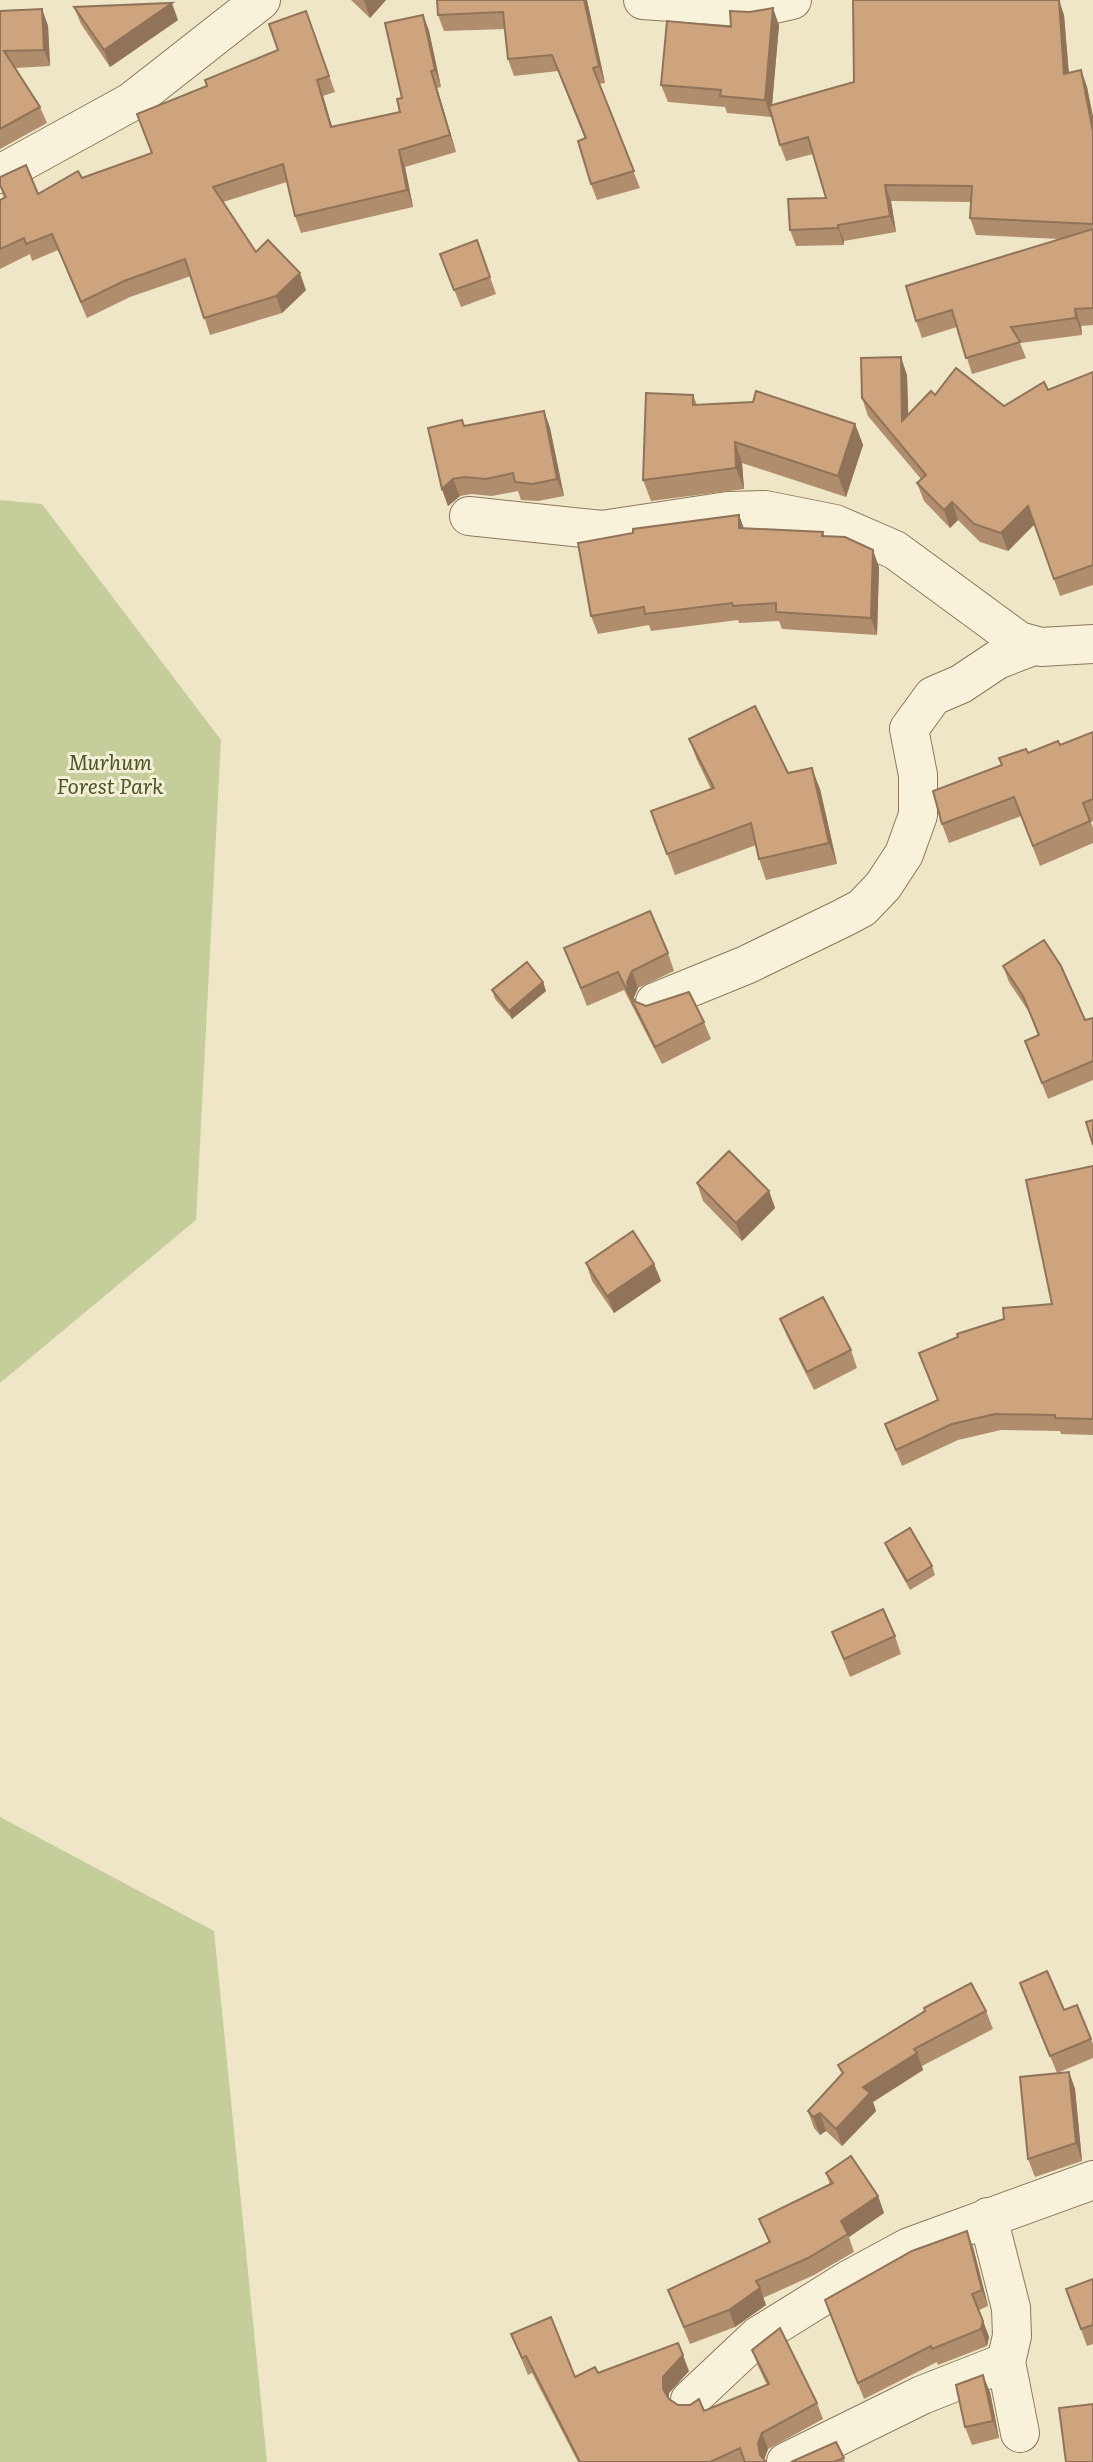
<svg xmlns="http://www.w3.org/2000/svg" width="1093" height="2462" font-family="Literata,serif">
<rect width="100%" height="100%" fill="#efe6c8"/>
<g fill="#c5ce9b">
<path d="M0,500L42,504L221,740L196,1220L0,1383Z"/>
<path d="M0,1817L214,1931L267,2462H0Z"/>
</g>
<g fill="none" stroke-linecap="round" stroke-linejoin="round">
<defs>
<g id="minor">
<path d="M643,0L757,8L792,0"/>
<path d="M0,174L131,102L261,0"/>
<path d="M469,516L602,530L728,511L765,510L835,524L895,550L1019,641L1041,647L1093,644"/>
<path d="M655,1002L746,965L843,918L862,908L883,886L904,854L918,815V775L909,729L933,696L961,684L997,660L1033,646"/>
<path d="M988,2217L1011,2308L1012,2336L1006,2362L1020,2433"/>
<path d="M690,2400L758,2336L850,2279L909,2247L1093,2180"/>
<path d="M786,2462L922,2395L1006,2362"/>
</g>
</defs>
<use href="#minor" stroke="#8b785c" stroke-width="40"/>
<use href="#minor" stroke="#f9f2db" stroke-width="38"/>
</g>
<g fill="#b08d6c">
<path d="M351,0H386L370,18Z"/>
<path d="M587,0L605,83L599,84L640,188L597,200L591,184L585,139L558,71L514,76L508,59L505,29L444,31L438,15Z"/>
<path d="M74,7L178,20L110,67L81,24Z"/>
<path d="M854,8L1064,15L1069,73L1081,70L1087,87L1093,117V325L1081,326L1082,335L1020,343L1026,358L972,374L957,327L922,338L916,321L1060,239L976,235L970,218L971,202L891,201L896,232L844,241V245L796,246L790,230L826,198L813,154L786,161L780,145L772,115L771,117L727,113L725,107L668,102L661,85L731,27L779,25L772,105L854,82Z"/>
<path d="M42,9L48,26L50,66L15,68L40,107L47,123L0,149V11Z"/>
<path d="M306,11L335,92L323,96L332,127L400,112L402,98L423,15L429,31L441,87L437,88L456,152L405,167L413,207L301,233L295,216L287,182L223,202L256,252L306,290L282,313L210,335L191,276L130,297L87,318L58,250L32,261L30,254L0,269V200L4,198L0,187V177L38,194L152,153L137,114L207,86L278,50Z"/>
<path d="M477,240L496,294L461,307L440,254Z"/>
<path d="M1093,372V585L1060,596L1034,524L1008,551L980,542L958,520L950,528L924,501L917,483L921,479L868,416L862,398L907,375L908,415L935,395L1004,406Z"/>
<path d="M693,395L697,405L855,424L863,445L846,497L742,463L744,489L651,501L643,480Z"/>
<path d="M544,411L550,428L564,496L538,501L521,500L518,491L492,496L471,494L460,496L448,506L442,489L465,426Z"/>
<path d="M739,515L744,529L823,532L825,537L879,567L877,635L782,629L779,621L739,623L738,620L651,631L649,625L598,634L591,616Z"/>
<path d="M1093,732V821L1091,822L1093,828V843L1040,866L1021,816L949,843L942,824L1002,765L1028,753L1060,745Z"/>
<path d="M689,739L788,773L820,789L837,864L766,880L759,859L756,845L675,875L651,811L711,789L697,760Z"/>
<path d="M564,948L668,953L674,971L638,988L633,999L636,1002L646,1006L704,1022L711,1039L662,1064L624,990L587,1006Z"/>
<path d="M1003,966L1085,1020L1093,1018V1080L1048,1099L1025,1041L1038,1035L1029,1012L1009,982Z"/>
<path d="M543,982L546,991L512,1019L495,999L492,990Z"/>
<path d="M1093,1166V1435L1061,1434L1060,1431L1001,1430L958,1440L902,1466L885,1424L938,1400L919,1353L1052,1304Z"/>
<path d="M697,1183L769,1191L775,1208L742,1241L703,1201Z"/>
<path d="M586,1263L654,1264L661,1281L614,1313L592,1281Z"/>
<path d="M780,1319L851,1350L857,1368L814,1390L787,1336Z"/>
<path d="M885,1543L932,1566L935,1575L910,1590L888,1551Z"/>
<path d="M832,1632L895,1636L901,1654L850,1677Z"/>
<path d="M1020,1983L1064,2010L1077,2005L1093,2044V2058L1057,2073L1069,2072L1075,2089L1082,2161L1035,2177L1028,2159L1057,2073Z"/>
<path d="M986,2011L993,2029L922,2066L923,2070L873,2102L876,2111L842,2146L826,2131L820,2135L814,2128L808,2111L842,2074L838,2065Z"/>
<path d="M826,2173L878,2196L884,2213L849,2237L854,2252L814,2275L763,2298L766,2305L735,2327L690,2344L668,2290L769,2243L759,2219L830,2185Z"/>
<path d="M973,2247L988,2306L979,2310L989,2337L987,2346L938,2365L937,2362L864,2399L825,2300Z"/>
<path d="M1093,2279V2344L1087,2346L1066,2289Z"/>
<path d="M511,2334L575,2377L598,2373L689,2371L669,2393V2399L678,2405L704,2411L767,2385L758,2366L752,2350L817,2403L823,2419L768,2449L764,2460L766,2462H578L532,2373L528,2375Z"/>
<path d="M990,2392L999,2438L972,2445L965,2427Z"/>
<path d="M836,2442L845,2462H791Z"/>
</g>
<g fill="#907358">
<path d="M364,0H386L370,18Z"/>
<path d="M584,0H587L605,83L599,66Z"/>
<path d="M1059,0L1064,15L1070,90L1064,74Z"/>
<path d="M172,3L178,20L110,67L104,50Z"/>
<path d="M773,8L779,25L771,117L765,100Z"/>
<path d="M42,9L48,26L50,66L44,50Z"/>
<path d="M423,15L429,31L441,87L435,70Z"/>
<path d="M1081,70L1087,87L1093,117V133Z"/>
<path d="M431,71L437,88L456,152L450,135Z"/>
<path d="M317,80L323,96L337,143L331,127Z"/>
<path d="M399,150L405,167L413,207L407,190Z"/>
<path d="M885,185L891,201L896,232L890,216Z"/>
<path d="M838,225L844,241V245L838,228Z"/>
<path d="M300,273L306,290L282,313L276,296Z"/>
<path d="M1075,309L1081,326L1082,335L1076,318Z"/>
<path d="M901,357L907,375L909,439L902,421Z"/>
<path d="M544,411L550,428L564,496L557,479Z"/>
<path d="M855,424L863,445L846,497L838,476Z"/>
<path d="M735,442L742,463L744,489L736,468Z"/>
<path d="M453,479L460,496L448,506L442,489Z"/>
<path d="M952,502L958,520L950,528L944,510Z"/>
<path d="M1028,506L1035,524L1008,551L1001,533Z"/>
<path d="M739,515L745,532L739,528Z"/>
<path d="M873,550L879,567L877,635L871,618Z"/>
<path d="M812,768L820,789L837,864L829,843Z"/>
<path d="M632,971L638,988L633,1000L629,995L627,982Z"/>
<path d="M543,982L546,991L512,1019L509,1011Z"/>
<path d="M769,1191L775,1208L742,1241L736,1223Z"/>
<path d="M654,1264L661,1281L614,1313L607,1296Z"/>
<path d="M917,2053L923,2070L873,2102L876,2111L842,2146L836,2129L863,2087Z"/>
<path d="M1069,2072L1075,2089L1082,2161L1076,2143Z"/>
<path d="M820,2113L826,2131L820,2135L813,2117Z"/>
<path d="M878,2196L884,2213L849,2237L841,2221Z"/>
<path d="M967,2231L973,2247L988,2306L982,2290Z"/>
<path d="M760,2288L766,2305L735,2327L729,2310Z"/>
<path d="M983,2321L989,2337L987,2346L981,2329Z"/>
<path d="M683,2355L689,2371L669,2393V2406L663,2389V2377Z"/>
<path d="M983,2375L990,2392L999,2438L993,2421Z"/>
<path d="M762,2433L768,2449L764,2460L760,2455L758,2443Z"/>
</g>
<g fill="#cda47d" stroke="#907358" stroke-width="2">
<path d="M437,0H584L599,66L593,68L634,171L591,184L578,141L586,138L552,55L508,59L503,12L438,15Z"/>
<path d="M853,0H1059L1064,74L1081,70L1093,132V224L970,218L972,186L885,185L890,216L838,225V228L790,230L788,199L826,198L808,137L780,145L769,106L854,82Z"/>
<path d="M172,3L104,50L74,7Z"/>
<path d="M773,8L765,100L720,96L721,90L661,85L667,21L731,27L730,11L750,12Z"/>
<path d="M42,9L44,50L4,51L40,107L0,129V11Z"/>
<path d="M306,11L329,76L317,80L331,127L400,112L397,99L402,98L385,23L423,15L435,70L431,71L450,135L399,150L407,190L295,216L283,164L213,187L256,252L268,240L300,273L276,296L204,318L185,259L124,281L81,302L52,234L26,244L24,238L0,249V200L6,197L0,185V177L26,165L38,194L78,171L82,178L152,153L137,114L207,86L205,80L278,50L269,24Z"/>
<path d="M1093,229V308L1075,309L1076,318L1011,327L1020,342L966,358L952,310L916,321L906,286Z"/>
<path d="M477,240L490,277L454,290L440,254Z"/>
<path d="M901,357L902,421L931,391L935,395L956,368L1004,406L1044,382L1048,390L1093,372V565L1054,579L1028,506L1001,533L974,524L952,502L944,510L917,483L926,475L862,398L861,358Z"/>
<path d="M756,391L855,424L838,476L735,442L736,468L643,480L646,393L693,395V405L753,402Z"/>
<path d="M544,411L557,479L532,484L515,482L513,473L486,479L464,477L453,479L442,489L428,428L462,420L464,426Z"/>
<path d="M739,515V528L823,532L822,536L845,537L873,550L871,618L776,612V603L733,606L732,603L645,614L644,607L591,616L578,543L633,533V529Z"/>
<path d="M755,706L788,773L812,768L829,843L759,859L751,823L667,854L651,811L714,788L689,739Z"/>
<path d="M1093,732V799L1083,803L1090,821L1033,846L1014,797L942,824L933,791L1002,765L999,758L1026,749L1028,753L1058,741L1060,745Z"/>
<path d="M650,911L668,953L632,971L627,982L629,993L636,1002L646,1006L689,992L704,1022L655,1047L618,972L581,988L564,948Z"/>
<path d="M1044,940L1061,966L1085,1020L1093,1018V1061L1042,1083L1025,1041L1039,1035L1023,996L1003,966Z"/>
<path d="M527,962L543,982L509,1011L492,990Z"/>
<path d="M1093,1120V1145L1086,1122Z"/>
<path d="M729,1151L769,1191L736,1223L697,1183Z"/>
<path d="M1093,1166V1419L1055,1418V1415L995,1414L952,1424L896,1450L885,1424L938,1400L919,1353L958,1337L957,1334L1004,1319L1003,1308L1052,1304L1026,1180Z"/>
<path d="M633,1231L654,1264L607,1296L586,1263Z"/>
<path d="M823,1297L851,1350L807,1372L780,1319Z"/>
<path d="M910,1528L932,1566L907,1581L885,1543Z"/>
<path d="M883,1609L895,1636L844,1659L832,1632Z"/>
<path d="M1047,1971L1064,2010L1077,2005L1091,2039L1050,2056L1020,1983Z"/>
<path d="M971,1983L986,2011L914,2049L917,2053L863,2087L870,2093L836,2129L820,2113L813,2117L808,2111L843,2073L838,2065L925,2011L924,2008Z"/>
<path d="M1069,2072L1076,2143L1028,2159L1020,2077Z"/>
<path d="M851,2156L878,2196L841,2221L848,2234L808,2258L756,2281L760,2288L729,2310L684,2327L668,2290L770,2242L759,2219L833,2183L826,2173Z"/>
<path d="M967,2231L982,2290L972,2294L983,2321L981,2329L932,2349L931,2346L858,2383L825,2300L912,2251Z"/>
<path d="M1093,2279V2325L1081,2329L1066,2289Z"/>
<path d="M551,2317L575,2377L595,2367L598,2373L678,2343L683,2355L663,2377V2389L669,2399L678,2405H690L699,2399L704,2411L769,2384L752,2350L780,2328L817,2403L762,2433L758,2443L760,2455L766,2462H745L740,2448L710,2462H580L526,2356L522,2358L511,2334Z"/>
<path d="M983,2375L993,2421L965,2427L956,2385Z"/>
<path d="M1093,2404V2462H1066L1059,2408Z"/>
<path d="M836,2442L844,2458L833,2462H791Z"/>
</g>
<g text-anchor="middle" stroke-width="6" stroke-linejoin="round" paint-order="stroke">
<g font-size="21" font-style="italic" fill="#495826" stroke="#f6efd7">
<text x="110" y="770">Murhum<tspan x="110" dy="24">Forest Park</tspan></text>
</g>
</g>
</svg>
